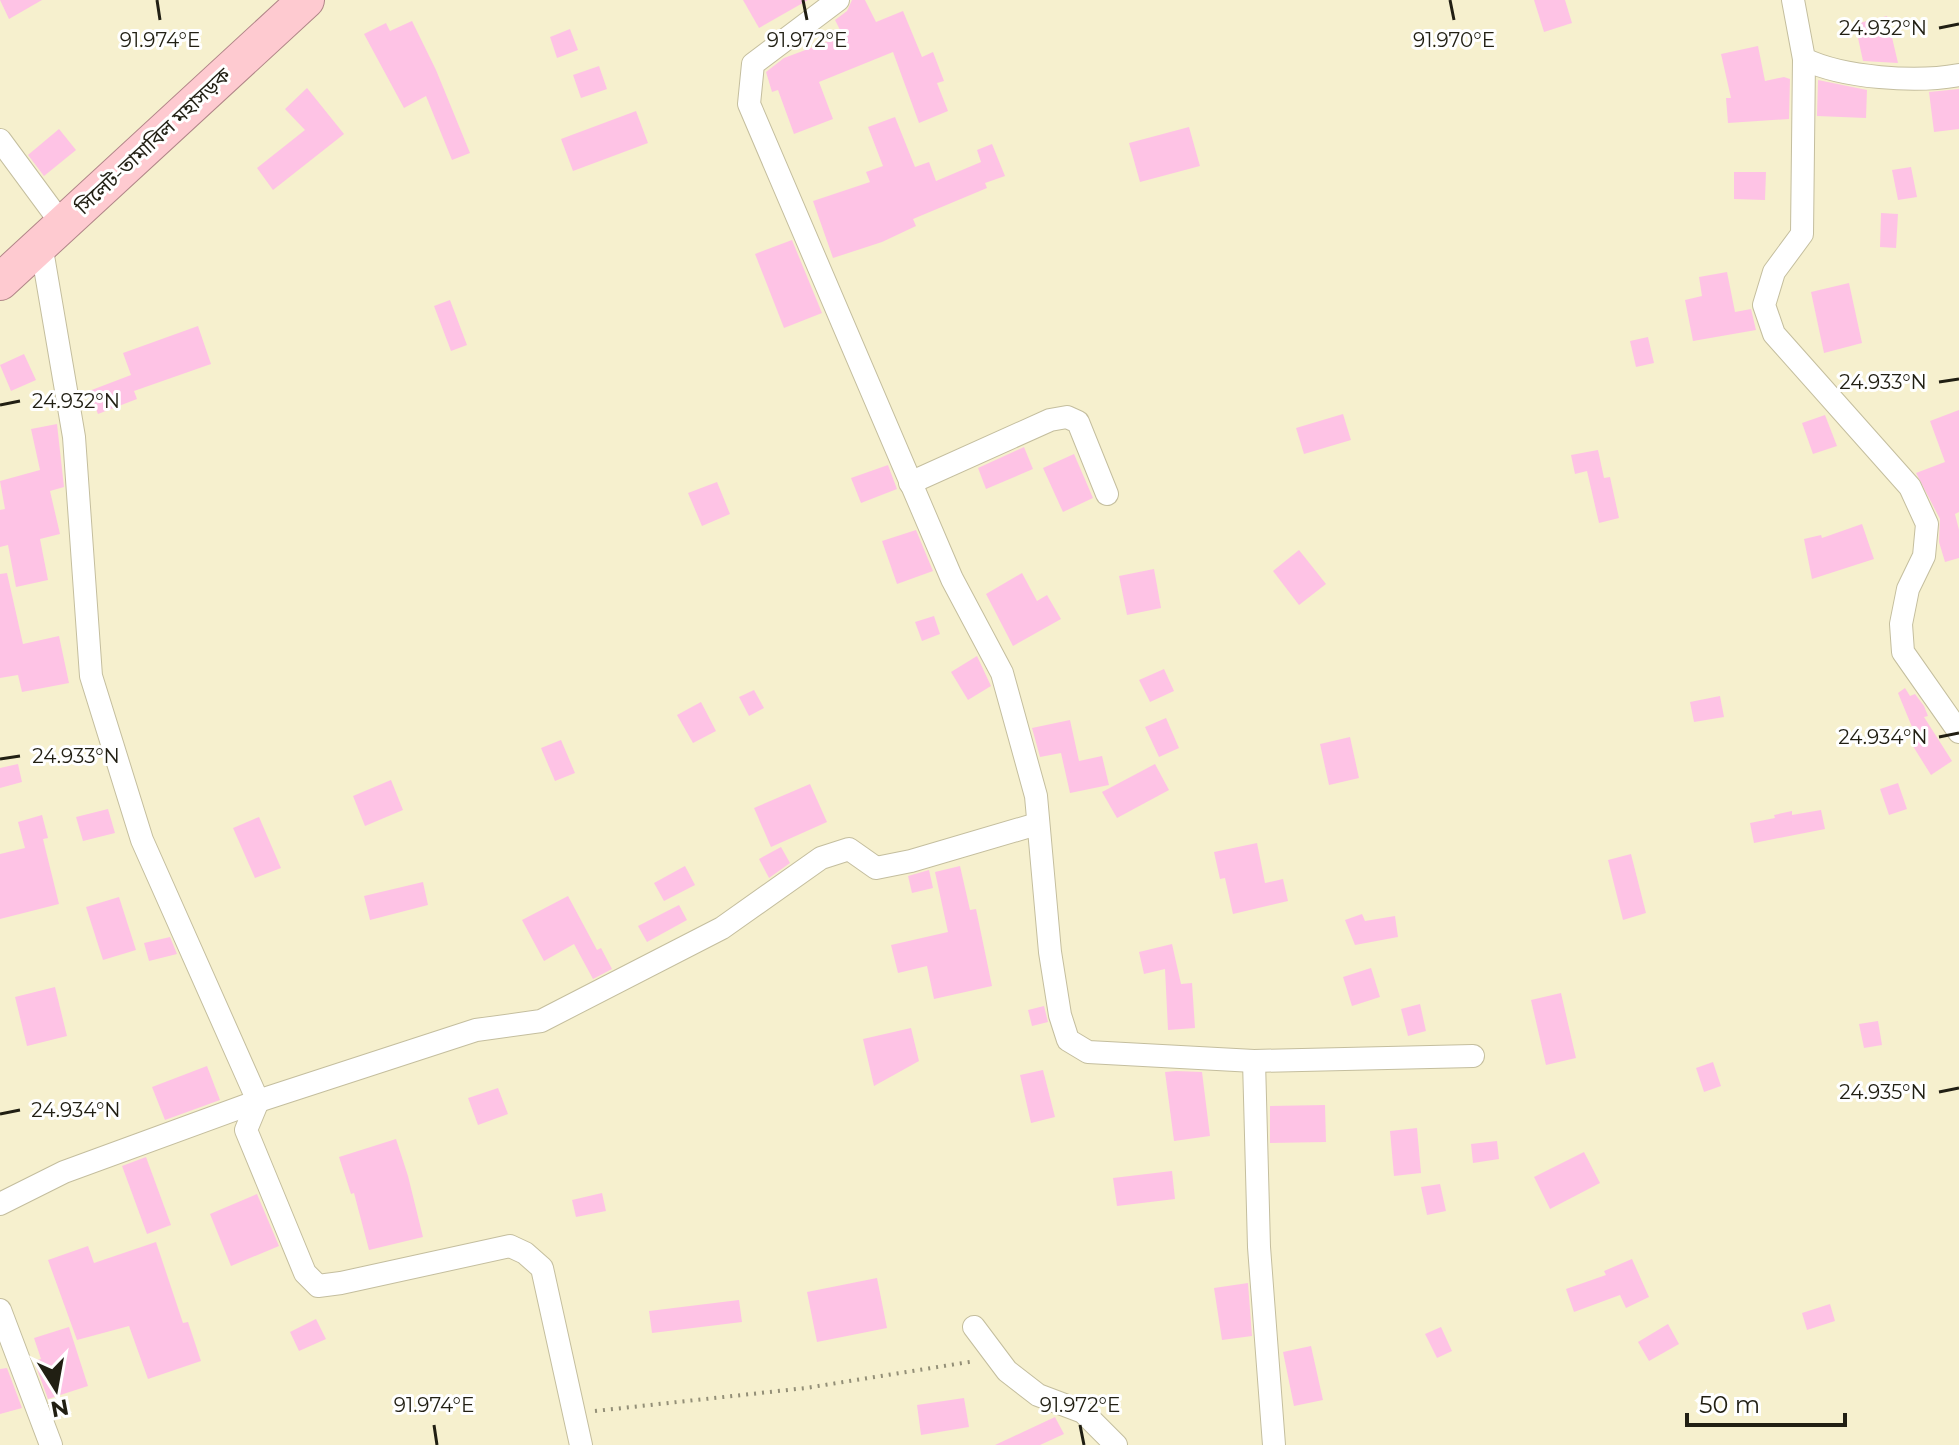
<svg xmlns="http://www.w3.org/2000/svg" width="1959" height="1445" font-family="Montserrat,'Noto Sans Bengali',sans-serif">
<rect width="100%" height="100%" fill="#f6f0ce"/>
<g fill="#fec3e5">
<path d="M0,0H42L9,19Z"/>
<path d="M743,0H808L759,28Z"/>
<path d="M852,0H865L876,22L903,11L922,57L933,52L944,81L937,83L948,111L919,123L893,52L819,82L833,119L794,134L778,90L772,92L766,72L784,58L843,36L835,20L847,11Z"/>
<path d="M1534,0H1565L1572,23L1544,32Z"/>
<path d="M1887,16L1898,63L1863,61L1855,24Z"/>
<path d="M412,21L436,70L470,153L452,160L426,96L404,108L364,34L386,23L390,31Z"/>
<path d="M570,29L578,50L557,58L550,37Z"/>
<path d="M1758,46L1765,81L1784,77L1790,79L1789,119L1728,123L1726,98H1731L1721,54Z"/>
<path d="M599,66L607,89L581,98L573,75Z"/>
<path d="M1818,80L1867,90L1866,118L1817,116Z"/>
<path d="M307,88L344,134L273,190L257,168L305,130L285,109Z"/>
<path d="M1959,89V129L1934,132L1929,92Z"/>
<path d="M636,111L648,143L573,171L561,139Z"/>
<path d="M895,117L915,167L929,162L936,181L981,162L977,150L992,144L1005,176L985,183L987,188L913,219L916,226L882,242L833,258L813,201L870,182L866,172L883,166L868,127Z"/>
<path d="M1189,127L1200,166L1140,182L1129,143Z"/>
<path d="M59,129L76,150L44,176L28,155Z"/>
<path d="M1911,167L1917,197L1898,200L1892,170Z"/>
<path d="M1734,172H1766L1765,200L1734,199Z"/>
<path d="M1881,213L1898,214L1896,248L1880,247Z"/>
<path d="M792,240L822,313L784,328L755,254Z"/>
<path d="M1727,272L1735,312L1751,309L1756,330L1693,341L1685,300L1702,296L1699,277Z"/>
<path d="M1849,283L1862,343L1824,353L1811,292Z"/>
<path d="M450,300L467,345L451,351L434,306Z"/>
<path d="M198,326L211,364L134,391L137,399L98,414L89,391L131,375L123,353Z"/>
<path d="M1648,337L1654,363L1636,367L1630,341Z"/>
<path d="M24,354L36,380L11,391L0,365Z"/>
<path d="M1959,410V512L1955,514L1959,530V558L1945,562L1939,542L1940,519L1916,473L1945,462L1930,421Z"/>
<path d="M1343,414L1351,440L1304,454L1296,428Z"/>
<path d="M1825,415L1837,446L1813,454L1802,423Z"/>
<path d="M57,424L64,487L50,491L60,534L40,539L48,580L16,587L8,545L0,547V510L5,509L0,481L40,470L31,429Z"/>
<path d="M1024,447L1033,469L986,489L978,468Z"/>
<path d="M1598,450L1604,478L1610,477L1619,518L1599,523L1587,471L1575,474L1571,455Z"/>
<path d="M1074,454L1093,498L1063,512L1043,468Z"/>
<path d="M888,465L897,489L861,503L851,478Z"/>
<path d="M717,482L730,514L702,526L688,493Z"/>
<path d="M1862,524L1874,559L1812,579L1804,539L1821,535L1822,538Z"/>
<path d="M916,530L933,571L897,584L882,541Z"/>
<path d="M1299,550L1326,584L1299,605L1273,571Z"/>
<path d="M1154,569L1161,608L1127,615L1119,576Z"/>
<path d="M7,573L23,644L59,636L69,683L22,692L18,675L0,678V574Z"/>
<path d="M1022,573L1037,601L1047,595L1061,619L1013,646L986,594Z"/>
<path d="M934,616L940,634L922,641L915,622Z"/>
<path d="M977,656L991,686L968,700L951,672Z"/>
<path d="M1164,669L1174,691L1150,702L1139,680Z"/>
<path d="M1905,688L1910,696L1915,694L1924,706L1928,716L1924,717L1952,761L1931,775L1911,743L1917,739L1898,693Z"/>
<path d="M754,690L764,708L749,716L739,697Z"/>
<path d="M1720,696L1724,717L1694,722L1690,702Z"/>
<path d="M701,702L716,731L693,743L677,715Z"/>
<path d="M1166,718L1179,748L1159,757L1145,727Z"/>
<path d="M1070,720L1079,761L1102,756L1109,785L1070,793L1061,753L1040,757L1032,728Z"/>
<path d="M1350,737L1359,778L1329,785L1320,744Z"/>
<path d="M561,740L575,773L555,781L541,748Z"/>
<path d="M18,764L22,782L0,788V768Z"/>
<path d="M1155,764L1169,790L1117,818L1102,792Z"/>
<path d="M391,780L403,810L365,826L353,796Z"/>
<path d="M1898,783L1907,809L1889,815L1880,789Z"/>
<path d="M810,784L827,822L771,847L754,808Z"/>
<path d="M108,809L115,833L83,841L76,817Z"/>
<path d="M1821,810L1825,829L1754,843L1750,823L1775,818L1774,815L1792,811V815Z"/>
<path d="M42,815L48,838L43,839L59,904L0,919V854L25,848L18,822Z"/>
<path d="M259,817L281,868L255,878L233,828Z"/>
<path d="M1257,843L1265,883L1283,879L1288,901L1233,914L1225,878L1220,879L1214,852Z"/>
<path d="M781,847L790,863L769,878L759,859Z"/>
<path d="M1631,854L1646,913L1623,920L1608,860Z"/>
<path d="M685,866L695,885L664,901L654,883Z"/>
<path d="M960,866L970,910L976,909L992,986L934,999L927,966L898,973L891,945L948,932L935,872Z"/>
<path d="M929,870L933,888L912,893L908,876Z"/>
<path d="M423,882L428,905L370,920L364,896Z"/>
<path d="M568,896L597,950L601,948L612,969L593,979L574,944L544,961L522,920Z"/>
<path d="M119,897L136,950L103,960L86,907Z"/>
<path d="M679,905L687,920L647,942L638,926Z"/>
<path d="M1362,914L1365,921L1395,916L1398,937L1355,945L1345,920Z"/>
<path d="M170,937L177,954L149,961L144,943Z"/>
<path d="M1172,944L1181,984L1192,983L1195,1028L1168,1030L1165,969L1144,974L1139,952Z"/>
<path d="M1371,968L1380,997L1352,1006L1343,977Z"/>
<path d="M55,987L67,1036L27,1046L15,997Z"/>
<path d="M1561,993L1576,1058L1546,1065L1531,1000Z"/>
<path d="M1420,1004L1426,1031L1408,1036L1401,1009Z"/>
<path d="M1044,1006L1048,1022L1032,1026L1028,1010Z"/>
<path d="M1878,1021L1882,1045L1864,1048L1859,1024Z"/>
<path d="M911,1028L919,1061L874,1086L863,1039Z"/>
<path d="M1713,1062L1721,1086L1704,1092L1696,1068Z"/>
<path d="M207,1066L220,1100L165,1120L152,1087Z"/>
<path d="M1043,1070L1055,1117L1031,1123L1020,1075Z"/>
<path d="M1176,1071L1202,1072L1210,1136L1174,1141L1165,1072Z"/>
<path d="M498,1088L508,1114L478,1125L468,1098Z"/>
<path d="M1325,1105L1326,1142L1270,1143V1106Z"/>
<path d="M1417,1128L1421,1173L1394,1176L1390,1131Z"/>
<path d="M396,1139L408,1176L423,1237L369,1250L354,1193L351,1194L339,1157Z"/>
<path d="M1497,1141L1499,1159L1473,1163L1471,1144Z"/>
<path d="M1584,1152L1600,1183L1550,1209L1534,1177Z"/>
<path d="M146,1157L171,1225L147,1234L122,1166Z"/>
<path d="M1172,1171L1175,1199L1117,1206L1113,1178Z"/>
<path d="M1440,1184L1446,1211L1427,1215L1421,1187Z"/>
<path d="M602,1193L606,1211L576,1217L572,1200Z"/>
<path d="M257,1194L279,1246L231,1266L210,1214Z"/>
<path d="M156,1242L183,1323L188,1322L201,1361L148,1379L129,1326L77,1340L48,1260L88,1246L94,1263Z"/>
<path d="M1632,1259L1649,1297L1626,1308L1620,1295L1574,1312L1566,1289L1606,1275L1604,1271Z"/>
<path d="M877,1278L887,1328L817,1342L807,1292Z"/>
<path d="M1248,1283L1252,1336L1222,1340L1214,1288Z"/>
<path d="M739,1300L742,1322L652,1333L649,1311Z"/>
<path d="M1830,1304L1835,1321L1807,1330L1802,1313Z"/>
<path d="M316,1319L326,1339L299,1351L290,1332Z"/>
<path d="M1668,1324L1679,1344L1649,1361L1638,1342Z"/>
<path d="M69,1327L88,1386L48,1399L34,1361L41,1359L34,1338Z"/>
<path d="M1441,1327L1452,1351L1437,1358L1425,1334Z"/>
<path d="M1311,1346L1323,1400L1294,1406L1283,1352Z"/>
<path d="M7,1368L22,1408L0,1414V1369Z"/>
<path d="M964,1398L969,1427L921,1435L917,1405Z"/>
<path d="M1055,1417L1064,1434L1040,1445H995Z"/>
</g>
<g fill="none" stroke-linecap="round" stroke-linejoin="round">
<defs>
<g id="minor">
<path d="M838,0L753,64L749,104L952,579L1002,673L1036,796L1050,952L1060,1015L1068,1040L1088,1052L1254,1061L1473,1056"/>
<path d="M1793,0L1804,59C1843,78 1916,83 1959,75"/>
<path d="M1804,59L1802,234L1774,272L1764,305L1774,334L1910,487L1927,524L1924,556L1908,589L1901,624L1903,652L1959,732"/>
<path d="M0,140L62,224"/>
<path d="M41,244L74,437L91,676L142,840L258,1101L246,1130L305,1273L318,1286L341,1283L510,1246L525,1253L542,1268L581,1445"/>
<path d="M910,483L1050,420L1067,417L1078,422L1107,494"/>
<path d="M1254,1061L1259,1247L1274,1445"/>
<path d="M0,1204L64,1172L258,1101L476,1030L541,1021L722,928L821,858L849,849L876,868L911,861L1037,824"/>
<path d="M0,1310L51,1445"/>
<path d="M974,1327L1007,1371L1038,1395L1083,1412L1116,1445"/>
</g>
<path id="trunk" d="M0,282L306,0"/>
</defs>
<use href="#minor" stroke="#c4be9e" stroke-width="24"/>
<use href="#trunk" stroke="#b08587" stroke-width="38"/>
<path stroke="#938f77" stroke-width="4" stroke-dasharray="2 6" stroke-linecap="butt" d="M595,1411L806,1388L975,1361"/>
<use href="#minor" stroke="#fff" stroke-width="22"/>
<use href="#trunk" stroke="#fecad0" stroke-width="36"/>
</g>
<path fill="none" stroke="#211f13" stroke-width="3" d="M157,0L160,20M803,0L807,20M1450,0L1454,20M1939,28L1959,24M1939,382L1959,379M0,405L20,401M1939,737L1959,733M0,759L20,756M1939,1092L1959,1088M0,1114L20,1110M434,1425L437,1445M1080,1425L1084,1445"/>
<g text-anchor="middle" stroke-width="6" stroke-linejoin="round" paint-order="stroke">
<g font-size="20" fill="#211f13" stroke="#fff">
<text transform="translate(153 141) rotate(-43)" y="7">সিলেট-তামাবিল মহাসড়ক</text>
</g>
</g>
<g font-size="20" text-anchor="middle" fill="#211f13" stroke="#fff" stroke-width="6" stroke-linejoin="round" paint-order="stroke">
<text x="1883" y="35">24.932°N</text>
<text x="160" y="47">91.974°E</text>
<text x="807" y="47">91.972°E</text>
<text x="1454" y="47">91.970°E</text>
<text x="1883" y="389">24.933°N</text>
<text x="76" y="408">24.932°N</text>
<text x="1883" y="744">24.934°N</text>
<text x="76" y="763">24.933°N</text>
<text x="1883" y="1099">24.935°N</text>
<text x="76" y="1117">24.934°N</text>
<text x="434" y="1412">91.974°E</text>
<text x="1080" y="1412">91.972°E</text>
</g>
<g transform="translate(56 1389) rotate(169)" stroke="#ffffff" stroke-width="6" paint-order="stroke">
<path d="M0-6L14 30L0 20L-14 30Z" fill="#211f13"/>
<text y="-12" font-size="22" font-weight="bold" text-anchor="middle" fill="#211f13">N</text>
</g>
<path d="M1687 1413v12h158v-12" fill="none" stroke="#211f13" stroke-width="4"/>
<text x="1699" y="1413" font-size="24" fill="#211f13" stroke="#ffffff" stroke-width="6" paint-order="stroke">50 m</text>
</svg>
